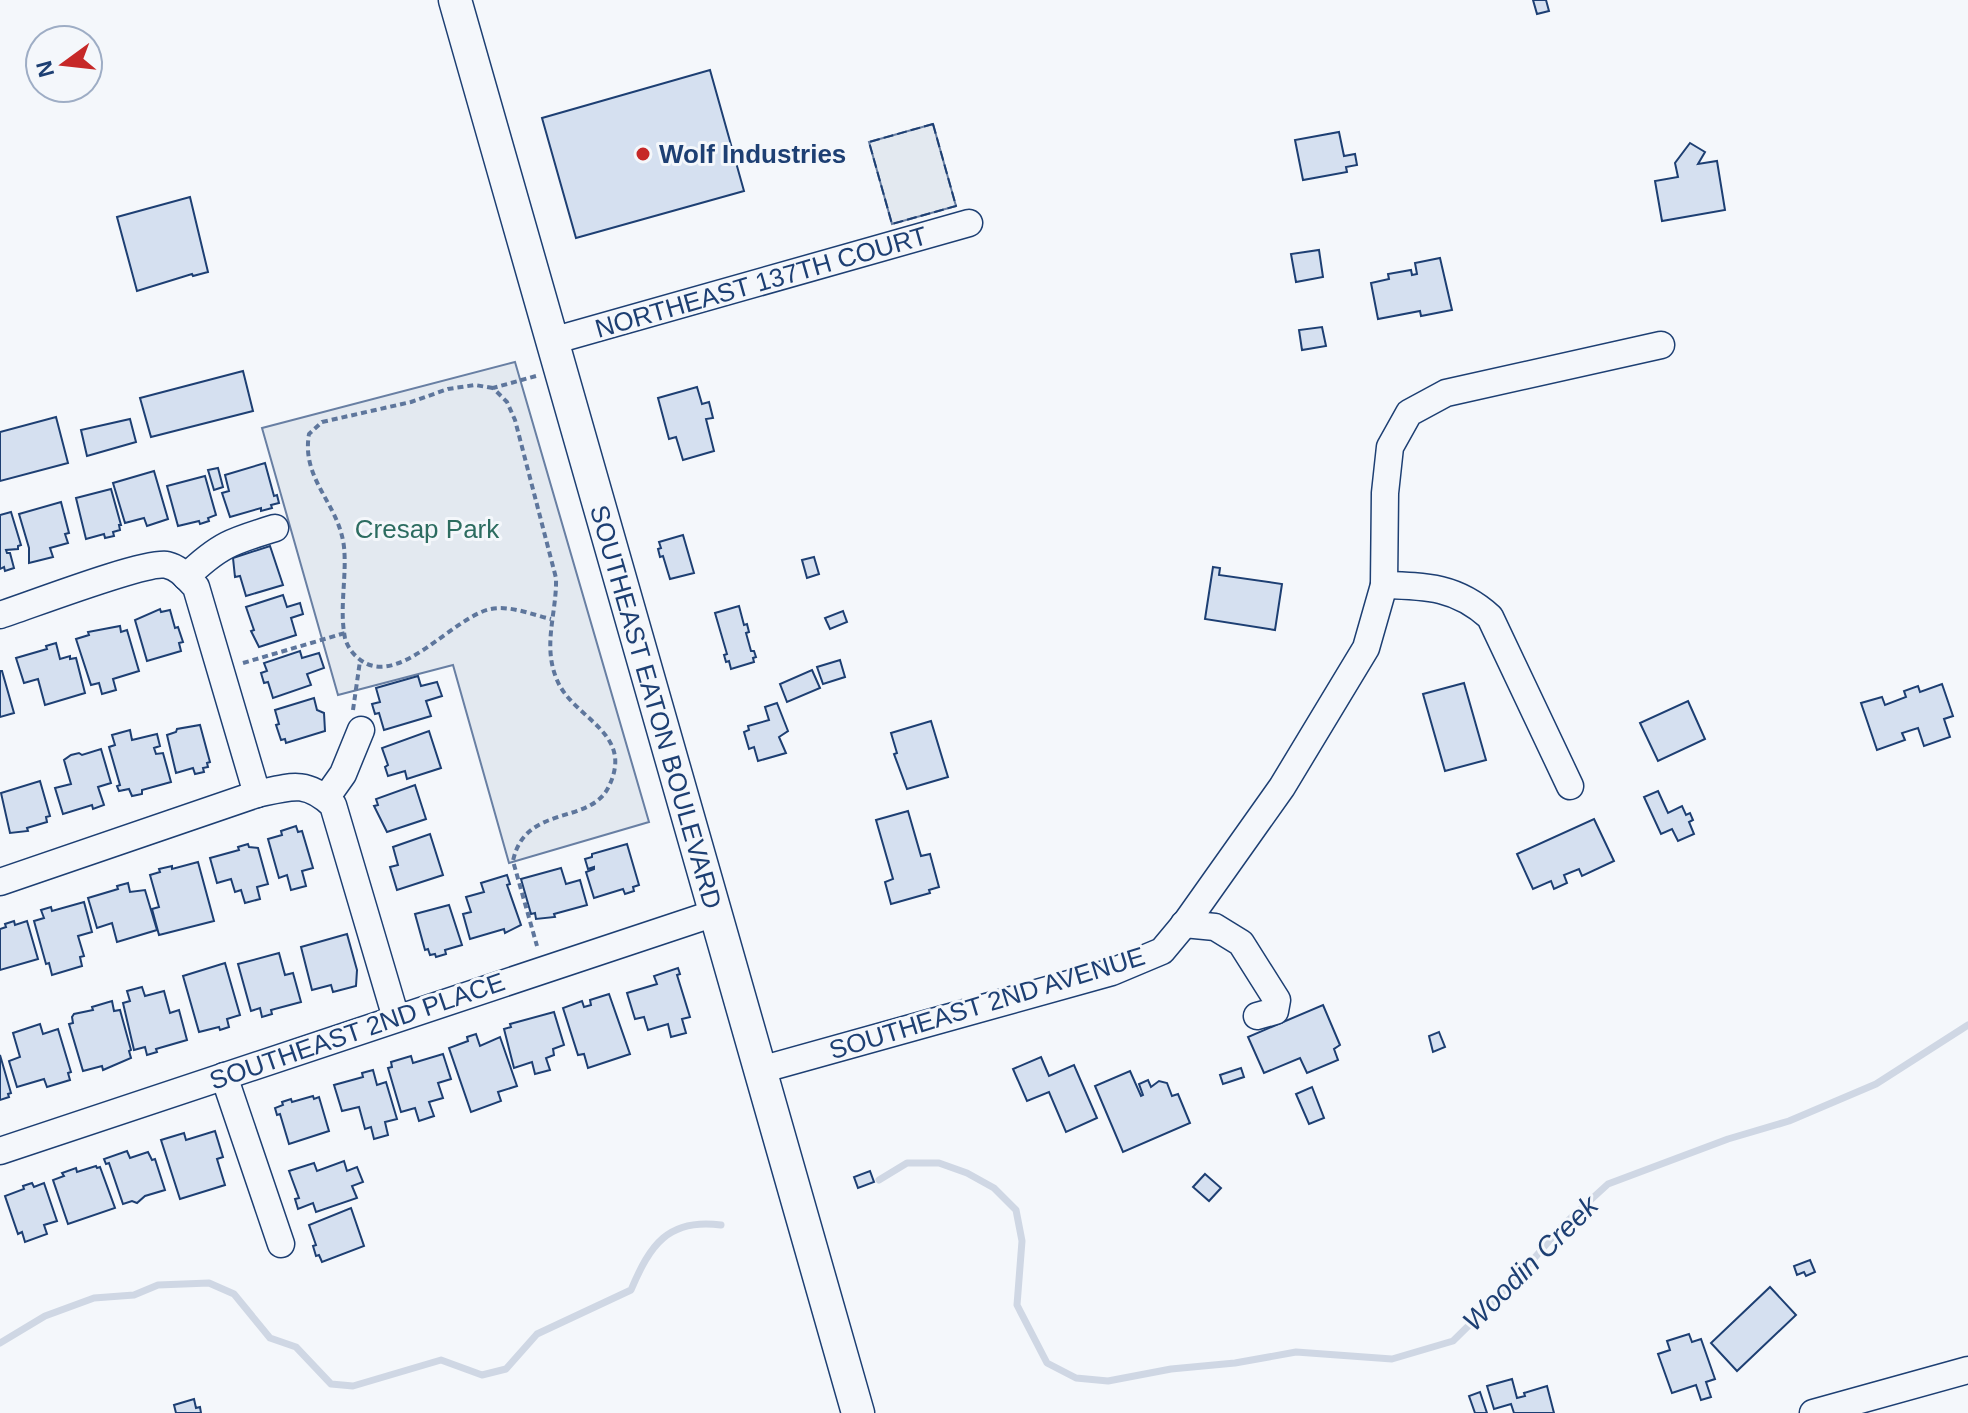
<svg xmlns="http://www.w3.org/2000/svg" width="1968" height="1413" font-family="Arial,sans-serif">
<rect width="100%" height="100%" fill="#f4f7fb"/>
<g fill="#e3e9f0" stroke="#687fa3" stroke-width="2">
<path d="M933,124L956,206L892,224L869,142Z"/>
<path d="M515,362L649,822L509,863L453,665L338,695L262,428Z"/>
</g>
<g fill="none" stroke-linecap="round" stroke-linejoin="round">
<g stroke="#cfd7e4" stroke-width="7">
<path d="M879,1180L907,1163H939L967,1173L994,1188L1016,1210L1022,1241L1017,1305L1047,1363L1076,1378L1108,1381L1171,1369L1235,1363L1296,1352L1392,1359L1453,1341L1519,1276L1562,1226L1608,1184L1728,1139L1789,1121L1876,1084L1968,1025"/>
<path d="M0,1343L45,1316L94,1298L134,1295L158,1285L209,1283L234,1294L270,1338L296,1347L331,1384L353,1386L441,1360L482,1375L506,1369L537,1334L631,1290C650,1245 668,1218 721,1225"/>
</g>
</g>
<g fill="#d5e0f0" stroke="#1d3f73" stroke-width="2">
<path d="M1533,0H1546L1549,11L1537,14Z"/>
<path d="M710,70L744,191L576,238L542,118Z"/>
<path d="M1339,132L1344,156L1355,154L1357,165L1346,167L1347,172L1303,180L1295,140Z"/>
<path d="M1690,143L1705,152L1698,164L1717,161L1725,210L1662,221L1655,181L1678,177L1675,163Z"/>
<path d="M190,197L208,272L193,276L192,274L137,291L117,217Z"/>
<path d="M1319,250L1323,277L1296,282L1291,254Z"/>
<path d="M1440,258L1452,310L1421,316L1420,311L1378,319L1371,283L1389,279L1388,274L1411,270L1412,275L1417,274L1415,263Z"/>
<path d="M1322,327L1326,346L1302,350L1299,330Z"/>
<path d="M243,371L253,411L151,437L140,398Z"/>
<path d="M697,387L702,404L709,402L713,418L706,419L714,451L683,460L676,437L669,439L658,398Z"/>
<path d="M56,417L68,463L0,481V432Z"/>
<path d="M130,419L136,442L87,456L81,430Z"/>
<path d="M265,463L274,496L277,495L279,503L271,505L272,508L261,511V508L230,517L222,493L229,491L225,475Z"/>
<path d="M218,468L223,487L214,490L208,470Z"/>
<path d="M154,471L168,519L147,526L144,518L125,523L113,483Z"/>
<path d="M205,476L216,515L208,518L209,521L200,524L199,521L178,526L167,486Z"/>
<path d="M111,489L121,525H119L120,530L113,532L114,536L105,538L104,534L86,539L76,498Z"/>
<path d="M61,502L69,533L65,534L68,543L50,548L53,557L29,563V548L19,514Z"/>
<path d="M11,512L21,545L18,546V549L6,550L7,553H10L14,568L5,571L4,567L0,569V515Z"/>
<path d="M683,535L694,573L670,579L663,556L660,557L658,549L661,548L659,542Z"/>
<path d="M270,546L283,585L246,596L240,576L235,577L233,558Z"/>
<path d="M814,557L819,574L807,578L802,560Z"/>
<path d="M1213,567L1220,568L1219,575L1282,584L1275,630L1205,619Z"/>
<path d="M283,595L287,607L300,603L303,614L291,618L296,635L259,647L251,631L254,630L246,607Z"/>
<path d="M739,606L744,625L747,624L749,632L746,633L751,651H754L756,657L753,658L754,662L731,669L729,661L726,662L724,655L727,654L715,613Z"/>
<path d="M160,609L161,612L170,610L175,628L178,627L183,642L179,643L181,651L147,661L135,620Z"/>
<path d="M843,611L847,622L830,629L825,618Z"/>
<path d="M120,626L121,632L127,630L139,671L113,679L116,690L102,694L99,683L91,685L76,639L89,635L88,632Z"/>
<path d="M56,643L60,659L70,656V659L76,658L85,693L45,705L38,679L24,683L16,658L47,649L46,646Z"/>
<path d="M300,651L302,658L319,653L324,668L307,674L311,685L273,698L268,682L264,683L261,673L267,671L264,663Z"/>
<path d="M840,660L845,677L823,684L817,667Z"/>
<path d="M812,670L820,688L787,702L780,684Z"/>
<path d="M0,671H2L14,713L0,717Z"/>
<path d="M418,676L421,686L437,682L442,696L426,701L431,716L384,730L379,713L375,714L372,704L380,702L376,688Z"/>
<path d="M1464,683L1486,760L1445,771L1423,694Z"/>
<path d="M1942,684L1953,716L1944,719L1950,737L1924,746L1918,728L1902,733L1905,740L1877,750L1861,703L1882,697L1885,705L1906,697L1904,691L1918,686L1920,692Z"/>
<path d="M314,698L317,710L324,713L325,731L286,743L285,739L281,740L276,725L279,724L275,710Z"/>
<path d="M1688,701L1705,739L1658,761L1640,723Z"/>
<path d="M777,703L788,731L779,737L786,753L758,761L754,747L749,749L744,732L749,730L748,726L769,720L765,707Z"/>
<path d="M931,721L948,777L907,789L894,754L897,753L891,733Z"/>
<path d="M200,725L210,762L207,763L208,767L203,768L204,772L195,774L193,768L176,773L167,735L176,732L177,729Z"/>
<path d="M130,730L132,740L157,734L160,746L154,748L156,754L163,753L171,782L142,790V794L132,796L129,789L119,791L117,786L120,785L109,747L115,745L112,735Z"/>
<path d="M429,731L441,768L407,779L405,771L388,776L385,767L388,765L382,748Z"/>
<path d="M101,749L111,783L98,787L104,805L93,809L92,805L63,814L55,788L71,784L64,760L71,755L79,753L82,755Z"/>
<path d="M40,781L50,816L46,817L47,822L27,828L28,831L10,833L1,793Z"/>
<path d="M415,785L426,819L387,832L374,806L378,805L376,799Z"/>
<path d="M1658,791L1668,813L1682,806L1686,815L1690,813L1693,820L1689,822L1694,834L1678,841L1672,829L1661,834L1644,797Z"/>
<path d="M908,811L921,856L930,854L939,887L929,890L930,893L891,904L885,882L893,879L876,820Z"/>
<path d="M1594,819L1614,861L1582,876L1579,869L1564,875L1567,883L1554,889L1551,881L1533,889L1517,854Z"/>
<path d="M296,826L298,832L302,831L313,868L302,871L306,886L291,890L287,875L279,878L268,839L282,835L281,831Z"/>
<path d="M430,834L443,875L397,890L390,867L398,865L393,847Z"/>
<path d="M248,844L249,847L258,848L268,884L257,887L260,899L245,903L241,890L235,892L231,879L217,883L210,858L239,850L238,847Z"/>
<path d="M627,844L639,885L633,887L634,891L625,894L623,889L594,898L586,872L594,869V867L588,869L585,859L592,857V854Z"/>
<path d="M198,862L214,921L159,935L152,909L159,907L150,875L160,872L159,869L172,866V869Z"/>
<path d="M561,868L566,884L580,880L587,905L554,914L555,917L536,919L535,913L531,914L521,879Z"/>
<path d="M507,875L510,884L507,885L521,925L505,933L504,929L470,939L463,914L471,912L466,897L484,892L481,883Z"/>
<path d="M128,883L130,892L145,890L157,930L117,942L112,923L97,928L88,898L118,889L117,886Z"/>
<path d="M84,902L92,932L78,936L84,956L80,957L82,966L52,975L49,963L46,964L34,921L44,918L41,910L51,907L52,911Z"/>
<path d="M449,905L462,945L445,950L446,954L436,957L435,954L430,955L428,949L425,950L415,914Z"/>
<path d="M14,921L15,925L27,921L38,959L0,970V929L6,927L5,924Z"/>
<path d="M347,934L357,970L356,986L333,992L331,985L312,990L301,947Z"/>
<path d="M279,953L285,975L293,973L301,1002L271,1010L272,1014L262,1017L260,1008L251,1011L238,964Z"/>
<path d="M225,963L240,1015L227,1019L229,1027L220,1030L219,1027L199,1032L183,976Z"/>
<path d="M678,968L680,974L677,975L690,1017L682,1019L686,1033L671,1037L668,1024L648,1030L644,1017L635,1019L627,993L657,984L654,976Z"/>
<path d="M142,987L145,996L164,991L170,1013L179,1010L187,1040L156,1049L157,1052L147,1055L145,1047L134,1050L123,1003L130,1001L127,991Z"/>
<path d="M609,994L630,1054L588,1068L584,1054L578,1055L563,1008L582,1001L584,1007L591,1005L590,1000Z"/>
<path d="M112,1001L114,1011L120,1010L131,1050L129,1051L131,1058L103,1070L102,1066L83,1071L69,1024L73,1023L72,1017L74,1014L93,1010L92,1007Z"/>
<path d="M1323,1005L1340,1045L1334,1049L1338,1060L1307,1073L1300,1058L1264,1073L1248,1037Z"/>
<path d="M554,1012L564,1045L553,1049L554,1055L546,1058L550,1070L535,1074L532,1062L514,1068L504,1029L511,1027L510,1024Z"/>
<path d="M40,1024L43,1034L58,1029L71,1072L68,1073L70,1080L47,1087L44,1079L17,1087L9,1061L20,1057L13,1033Z"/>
<path d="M1439,1032L1445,1047L1433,1052L1429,1036Z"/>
<path d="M476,1034L480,1046L500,1037L517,1086L498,1092L501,1101L471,1112L449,1048L468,1041L467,1037Z"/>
<path d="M443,1054L451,1079L438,1083L443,1098L429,1102L434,1116L419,1121L415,1108L401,1112L388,1068L392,1067L391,1062L411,1056L413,1063Z"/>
<path d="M0,1055L11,1093L8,1094L9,1097L0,1100Z"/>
<path d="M1041,1057L1049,1076L1074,1065L1097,1118L1066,1132L1049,1092L1027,1101L1013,1069Z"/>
<path d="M1241,1068L1244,1077L1223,1084L1220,1075Z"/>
<path d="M373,1070L377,1085L386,1082L397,1119L385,1122L388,1135L374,1139L371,1127L365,1129L359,1107L342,1111L334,1085L363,1077L362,1073Z"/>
<path d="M1130,1071L1141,1096L1143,1095L1139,1084L1148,1080L1151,1087L1159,1081L1167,1083L1172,1096L1178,1094L1190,1123L1123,1152L1095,1086Z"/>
<path d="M1312,1087L1324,1118L1309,1124L1296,1094Z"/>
<path d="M313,1096L314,1099L319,1097L329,1131L289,1144L280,1114L277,1115L275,1108L283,1105L282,1102L291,1099L292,1102Z"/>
<path d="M215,1131L223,1157L217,1159L225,1185L180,1199L161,1140L184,1133L186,1140Z"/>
<path d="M127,1151L130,1158L148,1152L152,1160L155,1159L165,1190L145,1196L137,1203L132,1201L123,1204L109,1163L106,1164L104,1159Z"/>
<path d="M344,1161L347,1171L357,1167L363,1182L352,1186L357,1198L316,1212L313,1203L298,1209L295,1199L299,1198L289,1171L314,1163L317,1171Z"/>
<path d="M96,1166L97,1168L100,1167L115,1208L68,1224L53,1180L64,1176L62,1173L76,1168L77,1172Z"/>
<path d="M870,1171L874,1182L858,1188L854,1177Z"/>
<path d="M1205,1174L1221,1188L1209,1201L1193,1187Z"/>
<path d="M32,1183L34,1187L44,1183L57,1221L44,1225L47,1234L25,1242L22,1232L18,1234L5,1196L24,1189L23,1186Z"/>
<path d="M351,1208L364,1246L322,1262L319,1255L316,1256L313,1246L316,1245L309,1225Z"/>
<path d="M1810,1260L1815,1272L1806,1276L1804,1272L1797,1275L1794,1266Z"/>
<path d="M1770,1287L1796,1315L1737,1371L1711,1343Z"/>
<path d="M1689,1334L1692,1342L1701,1339L1715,1379L1706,1382L1711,1397L1701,1400L1696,1385L1672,1393L1658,1354L1670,1350L1667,1341Z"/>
<path d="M1512,1379L1517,1398L1525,1396L1524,1393L1547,1386L1554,1413H1514L1511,1404L1494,1409L1487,1386Z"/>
<path d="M1480,1392L1487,1413H1475L1469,1396Z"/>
<path d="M194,1399L196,1408L200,1407L201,1413H176L174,1405Z"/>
</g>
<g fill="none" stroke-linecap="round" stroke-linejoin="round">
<defs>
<g id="minor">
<path d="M552,341L969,223"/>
<path d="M186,577C219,545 232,541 275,528"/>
<path d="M1384,585C1427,586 1457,587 1490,617L1570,786"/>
<path d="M0,615C28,606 147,560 167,565C180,568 187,578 196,587L257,794"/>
<path d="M326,798L343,774L361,730"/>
<path d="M0,882L257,794C292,786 306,780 333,805L396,1018"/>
<path d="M1184,924L1215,927L1241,943L1277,1000L1275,1011L1257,1016"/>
<path d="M760,1070L1112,972L1162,951L1187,921L1282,787L1366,648L1384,585L1385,493L1390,447L1409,413L1446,393L1661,345"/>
<path d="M224,1076L281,1244"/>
<path d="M0,1151L715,913"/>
<path d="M1813,1413L1968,1370"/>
</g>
<path id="major" d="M455,0L858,1413"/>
</defs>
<use href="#minor" stroke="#1d3f73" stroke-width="29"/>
<use href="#major" stroke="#1d3f73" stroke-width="35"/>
<g stroke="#5e769c" stroke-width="4" stroke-dasharray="6 4" stroke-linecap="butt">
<path d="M536,376L493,388L507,402L515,420L556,578C557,613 542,645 557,680C573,719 635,732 609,786C591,826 525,803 513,861L537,946"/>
<path d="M493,388L475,385L448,389L411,402L322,422L309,434C301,480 339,503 344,547C347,577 339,608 345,638C347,646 352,653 358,658C397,692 453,616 491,609C510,605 533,615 551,619"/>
<path d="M243,663L345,633"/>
<path d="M353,710L360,661"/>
</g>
<use href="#minor" stroke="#f4f7fb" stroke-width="26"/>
<use href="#major" stroke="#f4f7fb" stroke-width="32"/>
<path stroke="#1d3f73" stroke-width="2" stroke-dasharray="10 4" stroke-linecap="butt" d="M933,124L956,206L892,224L869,142Z"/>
</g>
<circle fill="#c62828" stroke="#f4f7fb" stroke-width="3" cx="643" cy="154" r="8"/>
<g text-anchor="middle" stroke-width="6" stroke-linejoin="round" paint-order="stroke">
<g font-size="26" font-weight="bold" fill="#1d3f73" stroke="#f4f7fb" text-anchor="start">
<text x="659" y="163">Wolf Industries</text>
</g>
<g font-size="26" fill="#1d3f73" stroke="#f4f7fb">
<text transform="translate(761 282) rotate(-16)" y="9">NORTHEAST 137TH COURT</text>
<text transform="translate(656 707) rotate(74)" y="9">SOUTHEAST EATON BOULEVARD</text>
<text transform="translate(987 1003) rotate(-17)" y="9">SOUTHEAST 2ND AVENUE</text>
<text transform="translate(357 1031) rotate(-19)" y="9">SOUTHEAST 2ND PLACE</text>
</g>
<g font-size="26" fill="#2c6c60" stroke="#f4f7fb">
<text x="427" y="538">Cresap Park</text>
</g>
<g font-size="28" font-style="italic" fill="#1d3f73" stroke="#f4f7fb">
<text transform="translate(1530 1263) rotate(-45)" y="10">Woodin Creek</text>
</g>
</g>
<g transform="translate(64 64) rotate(255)"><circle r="38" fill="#f4f7fb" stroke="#9eadc5" stroke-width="2"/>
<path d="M0-6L14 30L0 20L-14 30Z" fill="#c62828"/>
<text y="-12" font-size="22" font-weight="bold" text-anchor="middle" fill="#1d3f73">N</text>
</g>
</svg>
